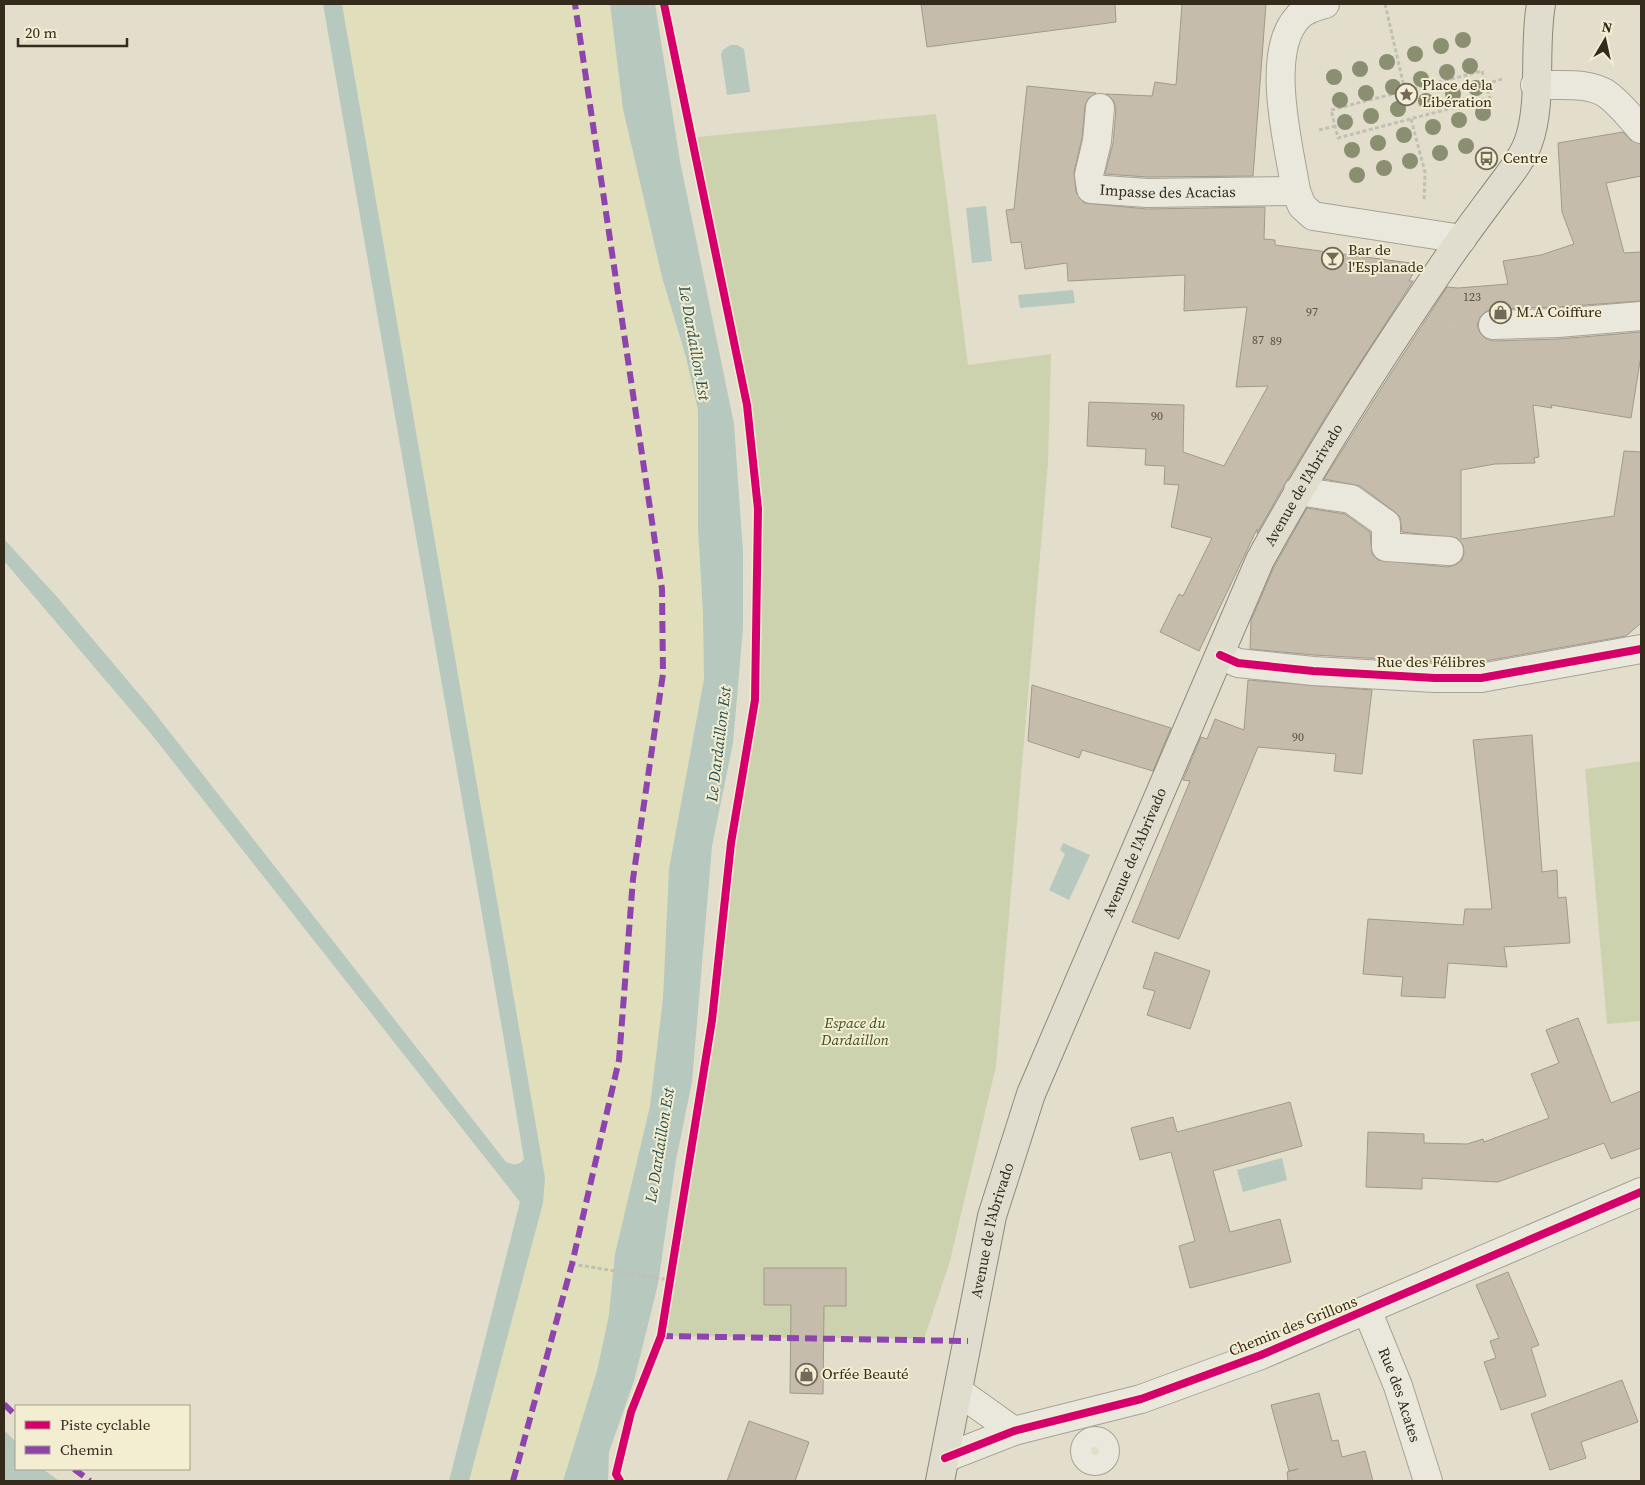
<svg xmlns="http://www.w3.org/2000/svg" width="1645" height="1485" font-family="'Source Serif 4',serif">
<rect width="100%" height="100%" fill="#e2decb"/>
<path fill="#e1debc" d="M342,4H610L623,109L662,277L686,357L698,410V528L703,615L704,679L669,869L663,999L650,1106L615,1254L609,1315L597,1371L563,1481H469L543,1203L528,1077L438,564Z"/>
<g fill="#cdd2ae">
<path d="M936,114L968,365L1051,354L1048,463L996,1066L950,1261L924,1339L661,1336L712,1020L731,843L755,700L758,509L747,405L697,137Z"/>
<path d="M1641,761V1021L1607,1024L1585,769Z"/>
</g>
<g fill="#b7c8be">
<path d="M323,4H342L545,1178L543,1203L469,1481H449L520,1202L152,735L4,561V539L58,598L150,707L506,1162C514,1165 519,1166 524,1159L503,1034Z"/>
<path d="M610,4H655L680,161L734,424L743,552V628L733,743L712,846L692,1082L676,1160L658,1284L634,1381L609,1452L608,1481H563L597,1371L609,1315L615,1254L650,1106L663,999L669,869L704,679L703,614L698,528V410L686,357L662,277L623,109Z"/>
<path d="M730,45H737L744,49L750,92L727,95L721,54L723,50Z"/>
<path d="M986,206L992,261L972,263L966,208Z"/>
<path d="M1073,290L1075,303L1020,308L1018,295Z"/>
<path d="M1063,843L1090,855L1069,900L1049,890L1065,854L1060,850Z"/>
<path d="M1282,1158L1287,1180L1243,1192L1237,1170Z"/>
<path d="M4,1430L16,1442V1469H43L59,1481H4Z"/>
</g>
<g fill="#c5bcac" stroke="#a1998b">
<path d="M921,4H1115L1116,22L927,47Z"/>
<path d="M1182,4H1266L1253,176L1147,177L1105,174L1113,143L1116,109L1114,101L1106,94L1152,96L1155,82L1176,85Z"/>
<path d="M1027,86L1096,93L1088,99L1085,106L1082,138L1074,172L1076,192L1084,203L1147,209L1265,207L1264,239L1275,240V245L1418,264L1409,281H1413L1334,403L1286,482L1257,533V529L1199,651L1160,632L1179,594L1183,596L1212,538L1171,527L1179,485L1164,484L1165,466L1145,465L1146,449L1087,446L1089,402L1184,405L1183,452L1224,466L1268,386L1236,387L1247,307L1184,311L1185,275L1068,281L1067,263L1025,269L1021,242L1011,243L1006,210L1014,209Z"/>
<path d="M1623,132L1630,140L1641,144V176L1606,183L1624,253L1641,252V301L1557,307L1492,309L1485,312L1480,317L1477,326L1480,333L1485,338L1493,341L1559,339L1641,332V355L1631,418L1551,405L1552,408L1533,405L1539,457L1534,458L1535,463L1495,464L1461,470V539L1614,516L1624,451L1641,452V623L1626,636L1480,662H1435L1314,655L1250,649L1251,620L1274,567L1307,508L1345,514L1370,532L1372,554L1378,560L1448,567L1455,565L1462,560L1464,552L1463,545L1457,538L1402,532L1400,517L1395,512L1360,486L1324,479L1384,384L1447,287L1458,288L1508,284L1503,261L1541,255L1574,244L1562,212L1558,143Z"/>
<path d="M1248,680L1372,690L1362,774L1334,771L1336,754L1258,747L1179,939L1132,922L1190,781L1183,780L1201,737L1207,739L1215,719L1244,730Z"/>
<path d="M1032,685L1171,728L1153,771L1082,750L1079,758L1028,741Z"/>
<path d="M1532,735L1542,872L1557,870L1558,898L1566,897L1570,943L1504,947L1507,967L1448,963L1445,998L1401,996L1403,977L1363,974L1368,919L1463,925L1465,909H1492L1473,740Z"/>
<path d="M1155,952L1210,971L1190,1029L1147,1015L1155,991L1143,988Z"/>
<path d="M1578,1018L1611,1103L1641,1091V1148L1611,1159L1604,1143L1498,1182L1422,1178V1189L1366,1187L1368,1132L1424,1134V1143L1467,1144L1483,1139L1484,1142L1549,1118L1531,1074L1559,1063L1546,1030Z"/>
<path d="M1290,1102L1302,1146L1213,1171L1230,1232L1280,1219L1291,1262L1190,1288L1179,1246L1195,1241L1171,1152L1140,1160L1131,1128L1173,1117L1177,1132Z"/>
<path d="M764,1268H846V1306H824L823,1394L790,1393L791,1305H764Z"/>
<path d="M1508,1272L1539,1345L1531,1348L1546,1396L1501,1410L1484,1362L1496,1358L1490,1341L1499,1338L1476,1285Z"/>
<path d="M1622,1380L1638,1422L1581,1442L1586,1458L1550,1470L1531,1414Z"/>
<path d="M1319,1393L1332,1441L1338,1440L1342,1457L1365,1451L1373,1481H1288L1287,1472L1298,1469L1289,1471L1271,1405Z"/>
<path d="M749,1421L809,1442L795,1481H727Z"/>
</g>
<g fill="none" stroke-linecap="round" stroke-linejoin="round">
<defs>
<g id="minor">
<path d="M1325,4C1315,7 1305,9 1298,17C1264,53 1289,146 1296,191L1302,206L1313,216L1462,239"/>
<path d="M1535,85C1558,86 1589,81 1608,95C1620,104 1631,118 1641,129"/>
<path id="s1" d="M1100,108L1097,141L1089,175L1091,189L1147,193L1296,191"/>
<path d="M1493,325L1558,323L1641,316"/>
<path d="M1298,491L1351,499L1386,524V547L1449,551"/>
<path d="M1220,655L1238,663L1313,671L1435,678H1481L1641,649"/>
<path id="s2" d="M1367,1310L1398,1386L1428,1481"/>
<path d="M959,1392L1014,1431"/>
<circle cx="1095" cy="1451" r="10"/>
<path d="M945,1458L1014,1431L1141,1399L1261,1355L1641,1192"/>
</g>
<g id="major">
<path id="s3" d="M940,1481L992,1216L1031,1094L1260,560C1315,460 1377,362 1442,267C1460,240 1480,214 1500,187C1510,174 1522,159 1528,143C1543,103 1533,48 1541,4"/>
</g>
</defs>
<use href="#minor" stroke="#a7a294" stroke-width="30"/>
<use href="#major" stroke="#8c887b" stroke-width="30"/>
<g stroke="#c2bfb3" stroke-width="3" stroke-dasharray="4 2.5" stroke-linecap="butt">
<path d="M1385,4L1405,91"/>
<path d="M1482,71L1490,98L1338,138L1331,110Z"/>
<path d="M1486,84L1502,79"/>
<path d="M1411,119L1425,172L1424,201"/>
<path d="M1319,130L1335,126"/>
<path d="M1441,327L1463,326"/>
<path d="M572,1264L670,1280"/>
</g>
<use href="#minor" stroke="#eae7dc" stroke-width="28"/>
<use href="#major" stroke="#e1ddce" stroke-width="28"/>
<g stroke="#8e44ad" stroke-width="6" stroke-dasharray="12 6" stroke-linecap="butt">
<path d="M661,1336L968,1341"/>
<path d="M4,1404L16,1416"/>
<path d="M74,1469L90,1481"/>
<path d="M513,1481L572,1264L619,1060L633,879L663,674L662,589L575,4"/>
</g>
<defs>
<g id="cycleway">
<path d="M1220,655L1238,663L1313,671L1435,678H1481L1641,649"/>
<path d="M945,1458L1014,1431L1141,1399L1261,1355L1641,1192"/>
<path d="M620,1481L616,1474L631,1412L661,1336L712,1020L731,843L755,700L758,509L747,405L664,4"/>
</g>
</defs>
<use href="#cycleway" stroke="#f3edd1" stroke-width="11"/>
<use href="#cycleway" stroke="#d6006c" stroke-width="8"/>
</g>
<g fill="#898f70">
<circle cx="1463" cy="40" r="8"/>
<circle cx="1441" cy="46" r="8"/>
<circle cx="1415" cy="54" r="8"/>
<circle cx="1387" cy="62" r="8"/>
<circle cx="1470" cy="66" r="8"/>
<circle cx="1360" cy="69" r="8"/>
<circle cx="1447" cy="72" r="8"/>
<circle cx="1334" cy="77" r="8"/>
<circle cx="1421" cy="79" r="8"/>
<circle cx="1393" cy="87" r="8"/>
<circle cx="1476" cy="88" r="8"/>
<circle cx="1366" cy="93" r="8"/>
<circle cx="1453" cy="94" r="8"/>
<circle cx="1340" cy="100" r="8"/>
<circle cx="1426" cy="101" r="8"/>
<circle cx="1398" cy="109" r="8"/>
<circle cx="1483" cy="113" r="8"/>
<circle cx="1371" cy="116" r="8"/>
<circle cx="1459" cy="120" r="8"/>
<circle cx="1345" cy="122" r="8"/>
<circle cx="1433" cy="127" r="8"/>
<circle cx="1404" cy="135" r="8"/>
<circle cx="1378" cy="143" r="8"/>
<circle cx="1466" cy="146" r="8"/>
<circle cx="1352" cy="150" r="8"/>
<circle cx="1440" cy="153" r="8"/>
<circle cx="1410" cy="161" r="8"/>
<circle cx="1384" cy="168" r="8"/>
<circle cx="1357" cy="175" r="8"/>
</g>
<defs>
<symbol id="sight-ring" viewBox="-11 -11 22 22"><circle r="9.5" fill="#f3edd1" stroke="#716a5a" stroke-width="1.5"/><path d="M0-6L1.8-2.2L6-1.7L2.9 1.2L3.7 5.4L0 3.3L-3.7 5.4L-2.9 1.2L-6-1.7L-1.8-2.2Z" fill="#716a5a"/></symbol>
<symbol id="bus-ring" viewBox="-11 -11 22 22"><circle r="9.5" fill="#f3edd1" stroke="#716a5a" stroke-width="1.5"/><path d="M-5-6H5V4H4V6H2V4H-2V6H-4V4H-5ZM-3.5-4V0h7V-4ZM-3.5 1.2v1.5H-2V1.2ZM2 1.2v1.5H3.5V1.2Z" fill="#716a5a"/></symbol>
<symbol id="bar-ring" viewBox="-11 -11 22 22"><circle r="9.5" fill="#f3edd1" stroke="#716a5a" stroke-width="1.5"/><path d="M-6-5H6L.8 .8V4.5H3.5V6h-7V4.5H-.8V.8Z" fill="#716a5a"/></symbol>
<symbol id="shop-ring" viewBox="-11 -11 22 22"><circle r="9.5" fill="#f3edd1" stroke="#716a5a" stroke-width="1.5"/><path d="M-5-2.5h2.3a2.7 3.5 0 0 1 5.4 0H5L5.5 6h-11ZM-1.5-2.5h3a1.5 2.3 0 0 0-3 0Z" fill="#716a5a"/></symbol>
</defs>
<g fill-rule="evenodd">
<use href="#sight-ring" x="1394" y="82" width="25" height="25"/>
<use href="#bus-ring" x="1474" y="146" width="25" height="25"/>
<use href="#bar-ring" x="1320" y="246" width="25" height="25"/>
<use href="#shop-ring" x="1488" y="300" width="25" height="25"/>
<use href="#shop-ring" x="794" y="1362" width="25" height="25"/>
</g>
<g text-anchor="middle" stroke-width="4" stroke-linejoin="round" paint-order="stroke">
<g font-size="12" fill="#584f41">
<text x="1472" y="301">123</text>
<text x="1312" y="316">97</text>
<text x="1258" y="344">87</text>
<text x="1276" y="345">89</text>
<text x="1157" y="420">90</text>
<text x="1298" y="741">90</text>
</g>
<g font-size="15" fill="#342b1d" stroke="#f3edd1" text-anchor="start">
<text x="1422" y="90">Place de la<tspan x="1422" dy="17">Libération</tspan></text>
<text x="1503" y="163">Centre</text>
<text x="1348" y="255">Bar de<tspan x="1348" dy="17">l'Esplanade</tspan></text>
<text x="1516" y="317">M.A Coiffure</text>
<text x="822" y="1379">Orfée Beauté</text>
</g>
<g font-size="15" fill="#342b1d" stroke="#f3edd1">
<text dy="5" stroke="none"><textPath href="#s1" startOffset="159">Impasse des Acacias</textPath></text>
<text dy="5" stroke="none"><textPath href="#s3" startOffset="1066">Avenue de l'Abrivado</textPath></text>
<text x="1431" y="667">Rue des Félibres</text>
<text dy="5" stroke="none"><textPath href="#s3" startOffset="661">Avenue de l'Abrivado</textPath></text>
<text dy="5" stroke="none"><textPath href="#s3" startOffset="256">Avenue de l'Abrivado</textPath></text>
<text transform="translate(1293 1326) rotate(-22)" y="5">Chemin des Grillons</text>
<text dy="5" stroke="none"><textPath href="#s2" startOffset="91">Rue des Acates</textPath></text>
</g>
<g font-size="15" font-style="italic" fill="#404f25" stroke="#f3edd1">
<text x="855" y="1028">Espace du<tspan x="855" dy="17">Dardaillon</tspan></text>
</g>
<g font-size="16" font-style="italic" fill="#2d5153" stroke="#f3edd1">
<text transform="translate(695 343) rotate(80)" y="6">Le Dardaillon Est</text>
<text transform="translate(718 744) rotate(-83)" y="6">Le Dardaillon Est</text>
<text transform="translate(659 1145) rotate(-81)" y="6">Le Dardaillon Est</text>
</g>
</g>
<rect width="1645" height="1485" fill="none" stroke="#342b1d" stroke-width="10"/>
<rect x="15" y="1405" width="175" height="65" fill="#f3edd1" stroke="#a79f89"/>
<rect x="25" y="1421" width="25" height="8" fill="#d6006c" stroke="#a79f89"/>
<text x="60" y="1430" font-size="15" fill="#342b1d">Piste cyclable</text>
<rect x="25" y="1446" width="25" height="8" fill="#8e44ad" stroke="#a79f89"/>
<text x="60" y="1455" font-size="15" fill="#342b1d">Chemin</text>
<g transform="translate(1605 40) rotate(9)" stroke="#f3edd1" stroke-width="4" paint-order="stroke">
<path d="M0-4L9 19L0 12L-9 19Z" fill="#342b1d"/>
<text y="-8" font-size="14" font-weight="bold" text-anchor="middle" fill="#342b1d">N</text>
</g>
<path d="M18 38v8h109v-8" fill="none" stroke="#342b1d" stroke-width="2.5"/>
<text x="25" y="38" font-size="15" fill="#342b1d" stroke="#f3edd1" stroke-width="4" paint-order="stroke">20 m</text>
</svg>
